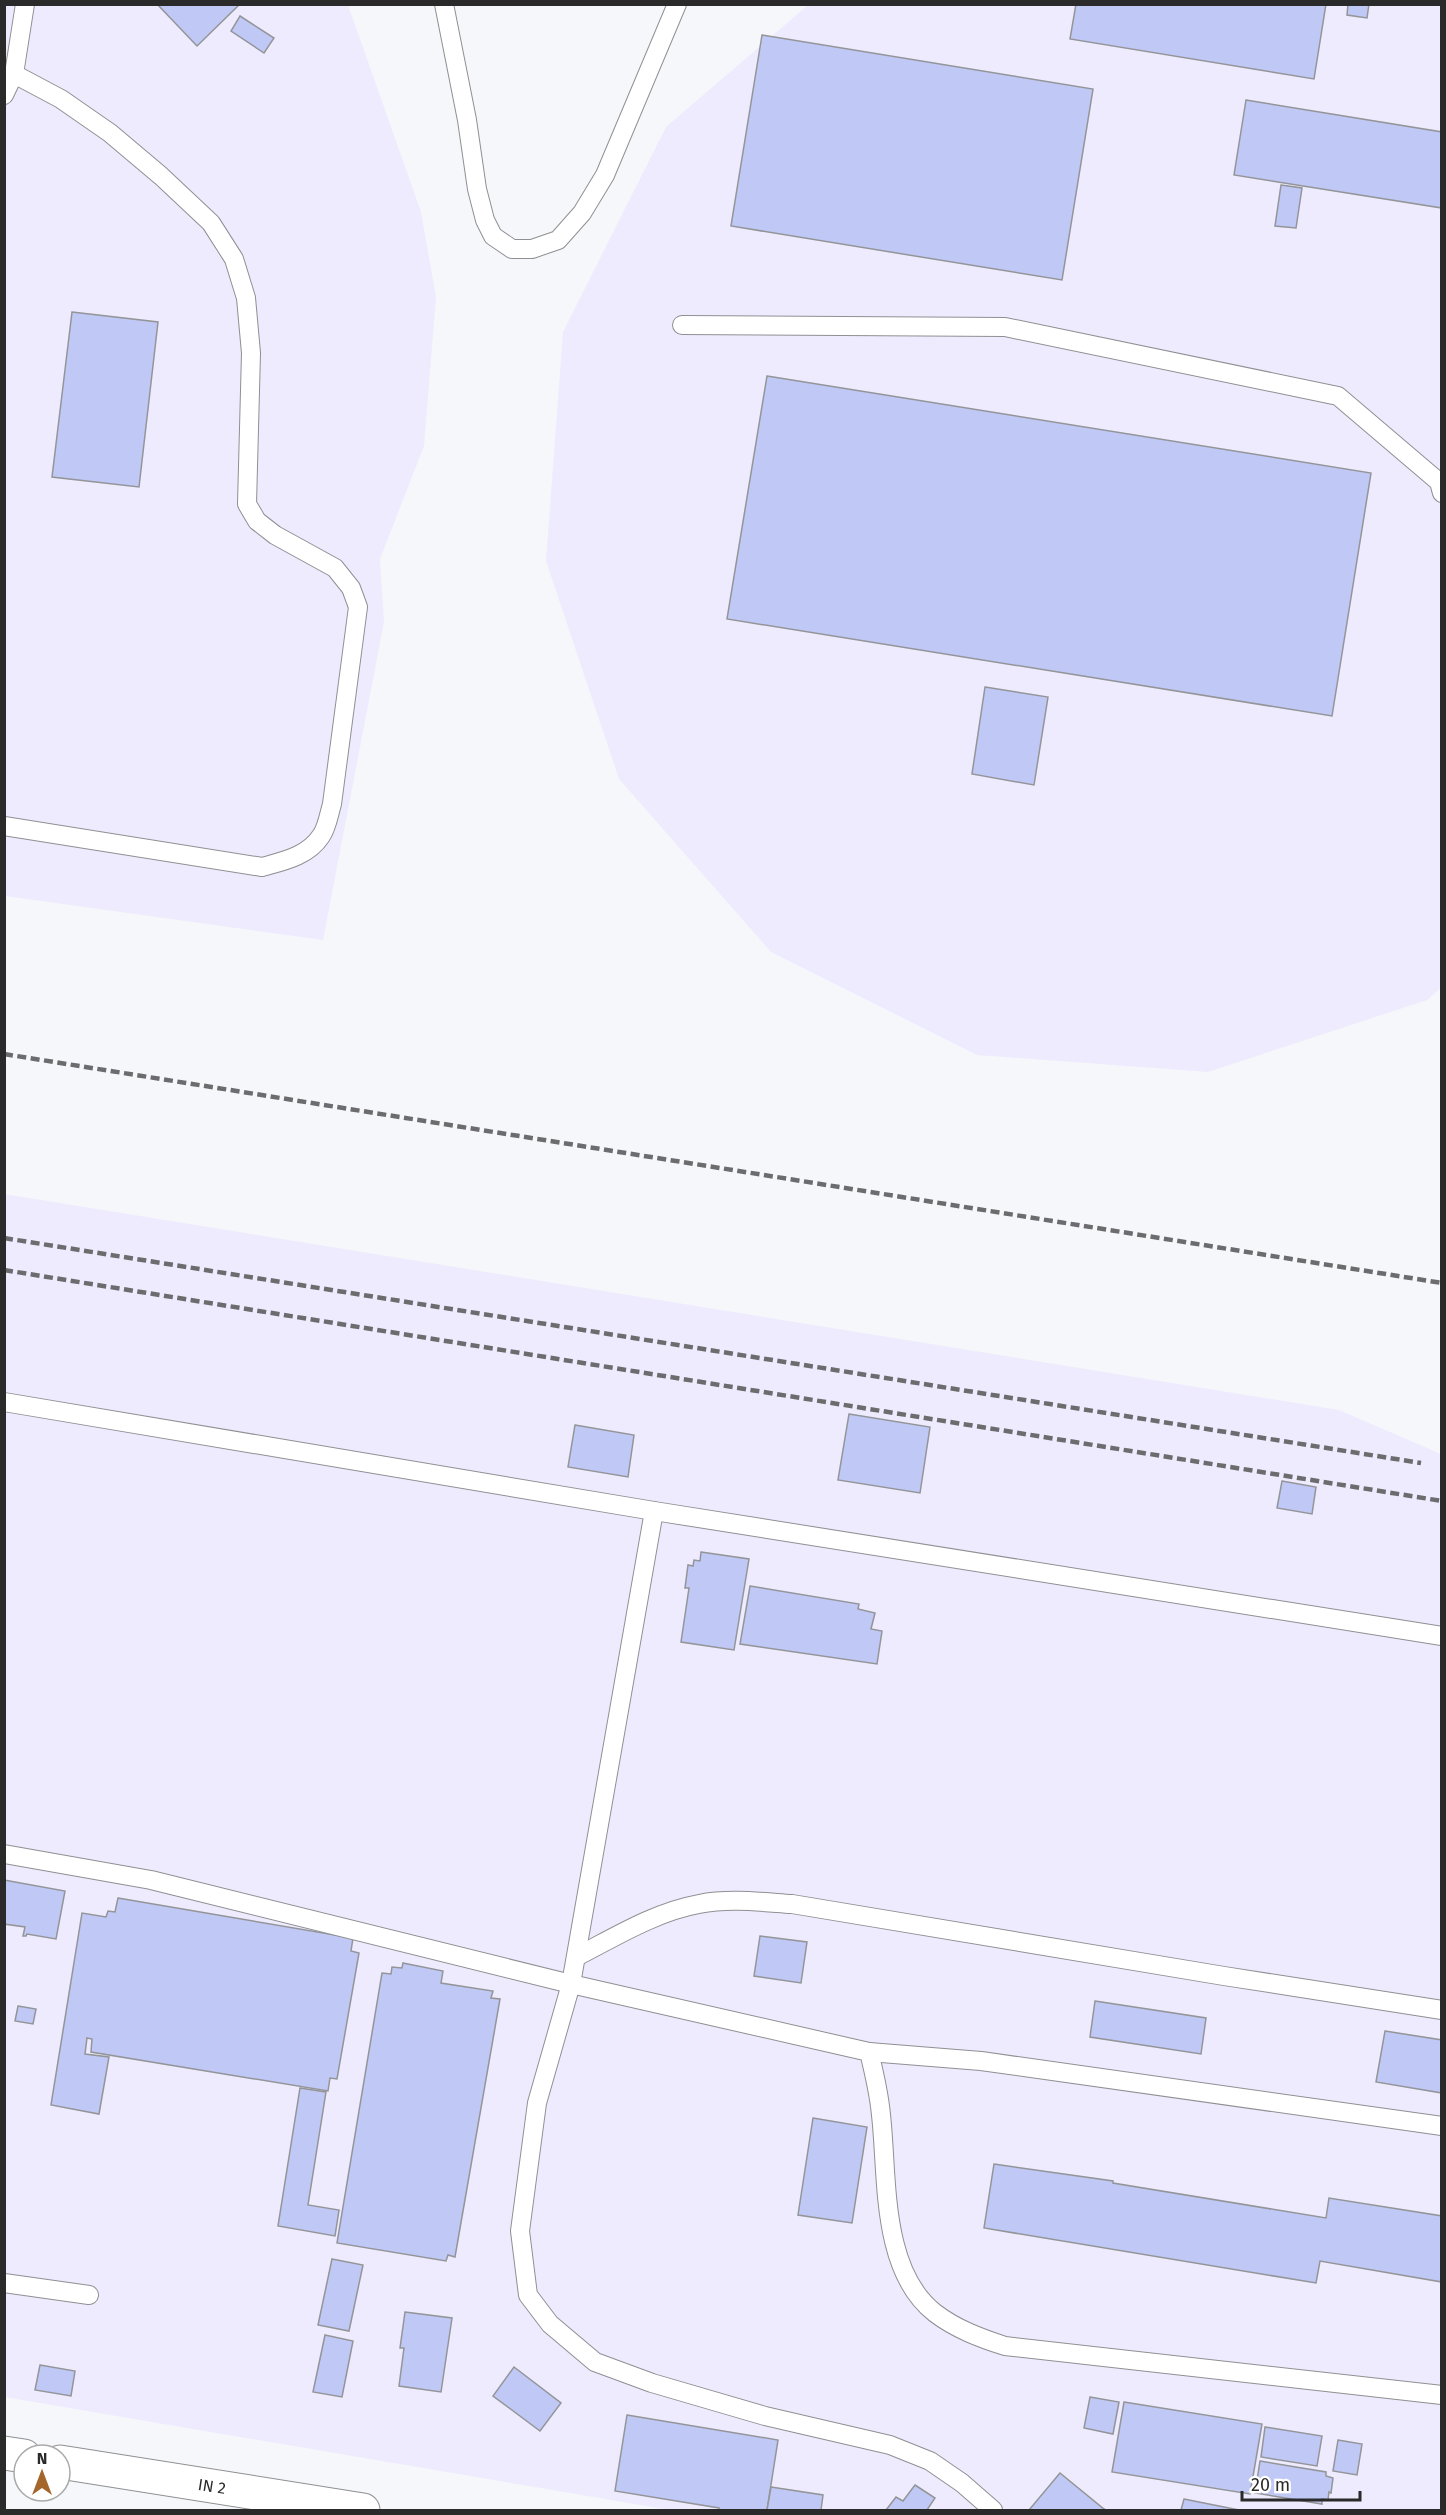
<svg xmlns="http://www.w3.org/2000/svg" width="1446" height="2515" font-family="'Fira Sans',sans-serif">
<rect width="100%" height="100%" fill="#f6f7fa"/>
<g fill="#edebfd">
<path d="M5,5H348L421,212L436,297L424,446L380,559L384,622L323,940L5,896Z"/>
<path d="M808,5H1441L1442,987L1427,1000L1208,1072L977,1055L771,952L619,779L546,561L563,332L666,127Z"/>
<path d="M4,1194L1339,1410L1441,1454V2510H670L5,2397Z"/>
</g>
<g fill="#c0c8f6" stroke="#949598" stroke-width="1.5">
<path d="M157,4H240L197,46Z"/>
<path d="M1076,4H1326L1314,79L1070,39Z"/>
<path d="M1348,4H1369L1367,18L1347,15Z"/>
<path d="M240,16L274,38L264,53L231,31Z"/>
<path d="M762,35L1093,89L1062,280L731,226Z"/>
<path d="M1246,100L1442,132V208L1234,175Z"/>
<path d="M1281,185L1302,188L1296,228L1275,226Z"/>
<path d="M72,312L158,322L139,487L52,477Z"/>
<path d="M767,376L1371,473L1332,716L727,619Z"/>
<path d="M985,687L1048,697L1034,785L972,774Z"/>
<path d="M849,1414L930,1427L920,1493L838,1480Z"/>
<path d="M575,1425L634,1435L628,1477L568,1467Z"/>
<path d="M1282,1481L1316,1487L1312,1514L1277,1508Z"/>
<path d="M701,1552L749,1559L734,1650L681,1642L689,1588H685L688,1565L693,1566L694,1560L700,1561Z"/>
<path d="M750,1586L859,1604L858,1609L875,1613L871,1629L882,1631L877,1664L740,1644Z"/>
<path d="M4,1880L65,1891L56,1939L27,1934L26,1936H23L25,1927L4,1924Z"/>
<path d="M118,1898L353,1938L351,1951L359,1953L337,2079L330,2078L328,2091L91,2052L92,2039L87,2038L85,2054L109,2057L99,2114L51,2105L82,1913L106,1917L108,1911L115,1912Z"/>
<path d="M760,1936L807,1942L801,1983L754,1976Z"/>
<path d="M403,1963L443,1971L441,1983L493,1991L491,1998L500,1999L455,2257L448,2255L446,2261L337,2243L382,1973L391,1974L392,1967L402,1968Z"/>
<path d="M1095,2001L1206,2018L1201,2054L1090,2037Z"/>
<path d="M18,2006L36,2009L33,2024L15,2021Z"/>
<path d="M1385,2031L1442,2040V2093L1376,2082Z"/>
<path d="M300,2088L326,2092L308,2205L339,2210L335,2236L278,2226Z"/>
<path d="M813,2118L867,2127L852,2223L798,2215Z"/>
<path d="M994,2164L1113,2181V2183L1326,2218L1329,2198L1442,2216V2282L1320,2261L1316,2283L984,2228Z"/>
<path d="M332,2259L363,2265L349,2331L318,2325Z"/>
<path d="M405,2312L452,2318L441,2392L399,2386L404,2348H400Z"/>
<path d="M325,2335L353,2341L342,2397L313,2392Z"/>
<path d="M40,2365L75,2371L71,2396L35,2390Z"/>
<path d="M514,2367L561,2403L540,2431L493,2396Z"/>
<path d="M1090,2397L1119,2402L1113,2434L1084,2428Z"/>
<path d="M1124,2402L1262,2424L1250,2494L1112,2472Z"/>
<path d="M627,2415L778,2440L767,2510H719V2508L615,2491Z"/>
<path d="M1265,2427L1322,2436L1317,2466L1261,2457Z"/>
<path d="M1338,2440L1362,2444L1357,2475L1333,2471Z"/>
<path d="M1260,2461L1326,2472V2476L1333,2478L1331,2493L1329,2492L1328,2500L1322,2499V2504L1255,2493Z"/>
<path d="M1060,2473L1104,2509L1106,2510H1029Z"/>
<path d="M915,2485L935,2498L927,2510H886L896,2497L903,2501Z"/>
<path d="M771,2487L823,2495L821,2510H767Z"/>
<path d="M1184,2499L1239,2510H1181Z"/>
</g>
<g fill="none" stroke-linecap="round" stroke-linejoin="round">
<defs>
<g id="lane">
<path d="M444,4L467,120L477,189L485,220L493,236L512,249H532L558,240L582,213L605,175L677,4"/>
<path d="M4,95L14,74L25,4"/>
<path d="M682,325L1005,327L1338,396L1439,482L1442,493"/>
<path d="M4,826L262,867C284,861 308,856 321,836C327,828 329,814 332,804L358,607L351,588L335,568L275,535L257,521L247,504L251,353L246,298L234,259L211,223L161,176L110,133L61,99L14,74"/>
<path d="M4,1402L654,1511L1442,1636"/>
<path d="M654,1511L571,1984L537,2103L520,2231L528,2295L550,2324L595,2362L652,2383L765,2416L890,2445L930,2461L962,2483L993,2510"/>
<path d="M4,1854L151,1880L571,1984L869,2052C874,2072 879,2093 881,2115C888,2176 880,2270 935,2313C956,2329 980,2338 1005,2346L1442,2395"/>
<path d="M576,1957C615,1937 655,1912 699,1904C729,1898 761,1902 792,1904L1224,1976L1442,2010"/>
<path d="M869,2052L981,2061L1442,2126"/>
<path d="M4,2283L89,2295"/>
</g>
<g id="secondary">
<path d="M4,2453L24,2456"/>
<path d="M60,2462L363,2510"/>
</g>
</defs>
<use href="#lane" stroke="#8f9093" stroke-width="20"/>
<use href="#secondary" stroke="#8f9093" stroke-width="35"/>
<use href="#lane" stroke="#fff" stroke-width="18"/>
<use href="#secondary" stroke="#fff" stroke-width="33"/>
<g stroke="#6c6c6e" stroke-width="4.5" stroke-dasharray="9 4.5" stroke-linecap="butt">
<path d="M4,1054L1442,1283"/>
<path d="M4,1238L1421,1463"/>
<path d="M4,1270L1442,1501"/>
</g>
</g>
<g text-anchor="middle" stroke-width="4.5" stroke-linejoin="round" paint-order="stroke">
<g font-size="16" fill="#2a2a2b" stroke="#fff">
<text transform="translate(212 2486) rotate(9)" y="6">IN 2</text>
</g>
</g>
<rect width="1446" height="2515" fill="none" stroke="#2a2a2b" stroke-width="12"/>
<g transform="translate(42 2473)"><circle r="28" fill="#ffffff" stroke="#aaaaaa" stroke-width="1.5"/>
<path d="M0-4.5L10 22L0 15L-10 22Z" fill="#a4662b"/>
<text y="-9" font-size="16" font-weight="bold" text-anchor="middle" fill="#2a2a2b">N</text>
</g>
<path d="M1242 2491v9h118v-9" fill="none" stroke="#2a2a2b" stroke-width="3"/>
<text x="1251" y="2491" font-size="18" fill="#2a2a2b" stroke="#ffffff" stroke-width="4.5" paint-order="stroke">20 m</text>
</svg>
